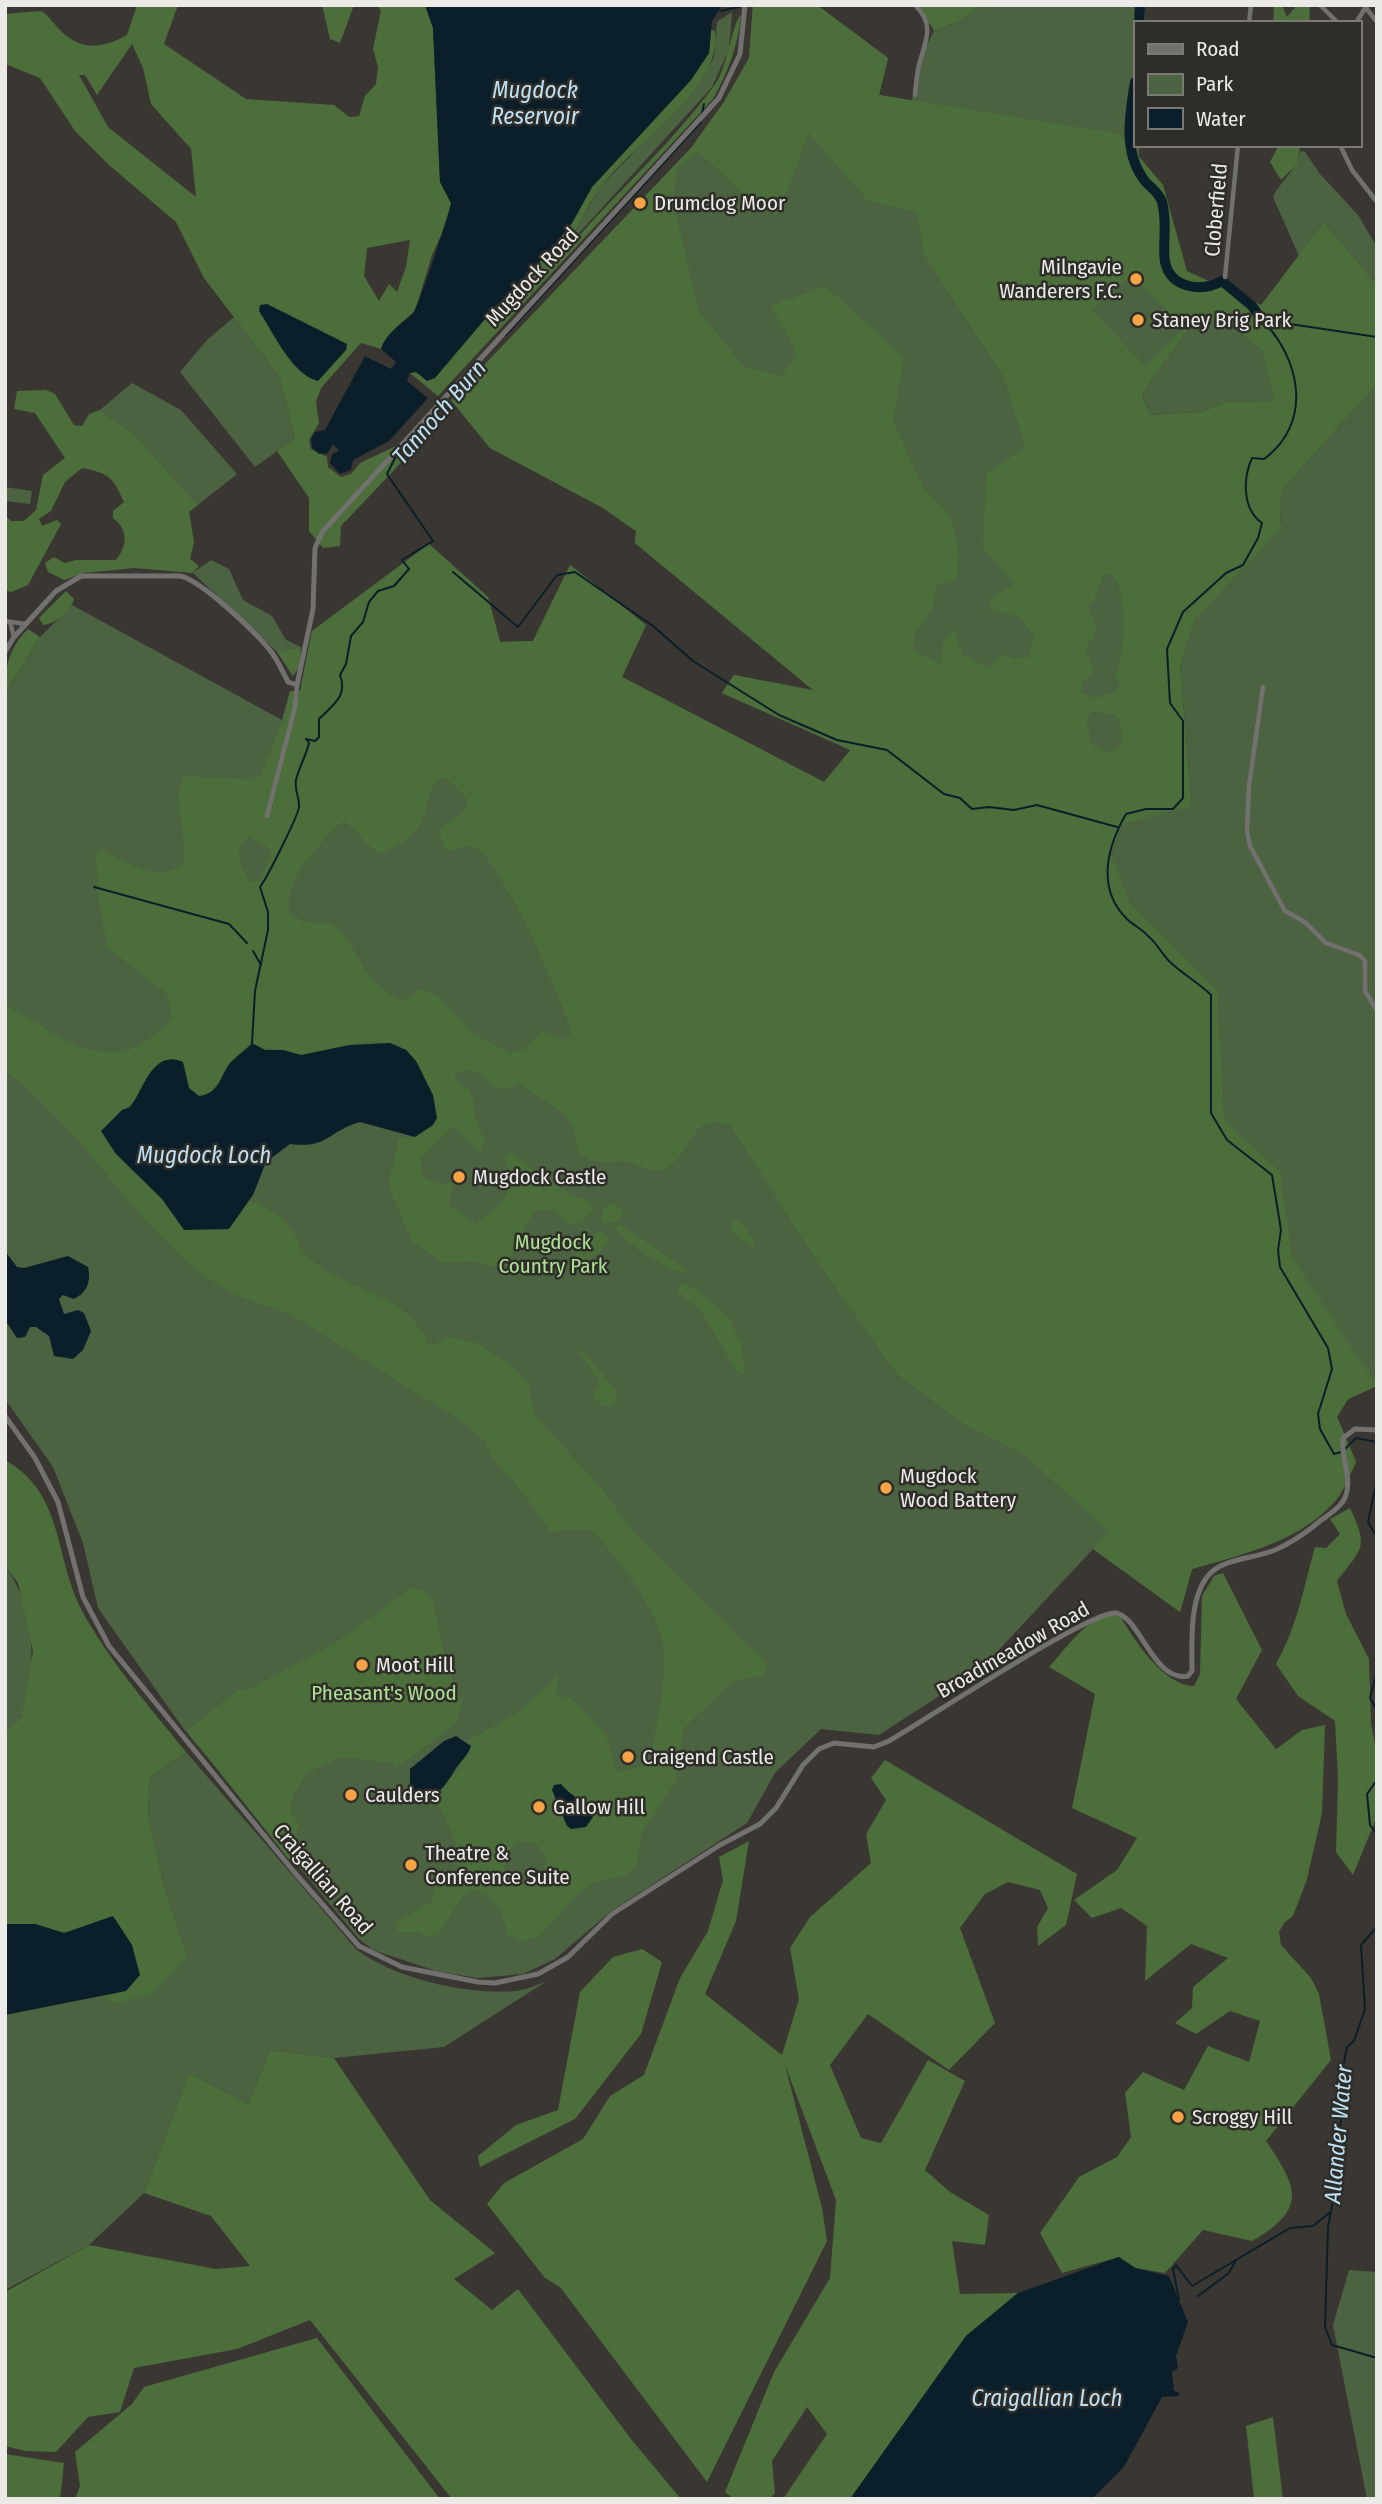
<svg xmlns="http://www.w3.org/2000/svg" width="1382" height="2504" font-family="'Fira Sans Condensed',sans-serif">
<rect width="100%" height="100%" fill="#3a3732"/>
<g fill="#4b6341" fill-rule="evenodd">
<path d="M753,5H817L888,58L879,95L912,101L916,66L934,31L960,21L981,5H1144L1145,23H1135V145H1139V158L1122,136L1184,329L1100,442L1280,523L1282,490L1377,384V1386L1348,1399L1337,1417L1356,1462C1350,1474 1345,1489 1336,1500C1302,1541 1240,1555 1192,1569L1180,1612L1093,1549L981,1669L879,1735L821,1729L775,1773L747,1823L610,1912L555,1959L523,1974L477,1978L436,1971L373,1950L359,1939L183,1728L98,1608L83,1543L53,1467L5,1399V692L40,637L72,605L282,720L290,691H300L312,631L429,544L488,597L500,642L533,641L570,565L646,625L622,677L824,782L850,750L722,693L734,675L814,690L635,543L636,531L603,508L490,448L451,400L691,148L724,102L749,58ZM1282,526L1195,618L1180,665L1192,805L1123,824L1111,856L1124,891L1107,855L1195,612Z"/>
<path d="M732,12L729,49L712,87L572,241L570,240L600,187L681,104L700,80L714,57L717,22Z"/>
<path d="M1300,151L1305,152L1320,174L1358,215L1377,247V285L1324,222L1299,256L1273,197C1281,180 1298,169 1300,151Z"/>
<path d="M1197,316L1229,324L1262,351L1274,401L1226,402L1200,412L1150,415L1142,395Z"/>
<path d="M234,317L279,376L295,438L255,467L180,372L208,339Z"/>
<path d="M132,383L181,410L237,474L198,505L133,433L100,410Z"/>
<path d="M5,487L32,491L30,504L5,501Z"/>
<path d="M211,560L229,569L243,600L272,616L286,640L301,647L277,652L193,573Z"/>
<path d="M5,1566C34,1605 38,1667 23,1713C20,1720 11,1727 5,1733Z"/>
<path d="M186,1752L357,1950C396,1979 467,1995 515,1991C526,1990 537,1985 547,1981L444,2047L334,2058L270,2050L248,2104L189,2073L144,2193L89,2245L5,2290V2015L102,1993L114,2004L187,1956L165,1890L148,1814L150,1777Z"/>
<path d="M1349,2270L1377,2272V2499H1367L1333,2325Z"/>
</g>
<g fill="#4b6e3b" fill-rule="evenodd">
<path d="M137,5H178L164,44L246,99L334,105L349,117L359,116L365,96L376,84L378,67L373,49L381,11L377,5H425L433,28L440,182L451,203L447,222L432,255L415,311L395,328L381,349L361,343L321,388L316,402L319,423L309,440L311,449L327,457L328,467L341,477L351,474L360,463L417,436L415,448L341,526L340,546L323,548L309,531V498L277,451L295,438L279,376L204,278L176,222L109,165L75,131L40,78L5,64V14L41,11C50,16 54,25 61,31C83,52 103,48 127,35ZM132,44L143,68L151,104L191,149L196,197L108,127L79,75H85L97,95ZM410,240L406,267L397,292L389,284L379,301L364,276L367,248ZM260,306L281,312L347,347L315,380L300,366Z"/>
<path d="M322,5H354L340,43L330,39Z"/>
<path d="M753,5H817L888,58L879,95L1120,134L1163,185L1187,271L1261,305L1324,222L1377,285V384L1282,490L1280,523L1283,526L1195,619L1180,665L1192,806L1123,824L1111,855L1130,903L1217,990L1224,1120L1280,1171L1292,1257L1377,1386L1348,1399L1337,1417L1356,1462C1350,1474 1345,1489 1336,1500C1302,1541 1240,1555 1192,1569L1180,1612L1093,1549L1109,1531L1023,1454L964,1424L896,1373L821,1267L730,1125C689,1111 693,1155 665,1169C653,1175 636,1162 623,1161C604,1160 594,1167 578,1152C576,1144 576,1132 572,1125C562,1106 534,1097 519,1083C490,1100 495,1077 472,1071C467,1070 459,1072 454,1072L458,1084C477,1088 472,1106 476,1120C479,1128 482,1135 485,1142L480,1152L454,1126L420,1159L424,1178L442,1185L451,1182L453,1185L449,1205L476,1224C502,1201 520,1193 504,1158L510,1153L535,1170L536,1182L543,1187L555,1183L572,1196L589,1201L593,1208L583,1222L574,1225L565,1221L557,1211L537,1209C521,1227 519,1251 501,1268L474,1261L442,1262L412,1241L388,1185L399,1138L415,1137L433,1095C424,1081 419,1059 405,1049C376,1030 334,1054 304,1055C297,1055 290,1051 283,1050C271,1048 263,1051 252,1043C246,1050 236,1056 230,1063C220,1077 219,1094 199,1096L189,1088L186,1072L173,1059L153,1068L140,1087L136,1100L122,1110L104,1139L162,1199L184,1230L203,1228L225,1231L248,1201C264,1204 284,1218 293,1231C298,1238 299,1248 306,1255C345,1294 405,1288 430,1346L449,1337L477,1343L515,1368L529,1385L534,1414L602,1489L631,1529L767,1664L763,1675L732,1681L684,1728L676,1781L641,1834L637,1864L626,1875L595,1882L578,1894L538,1938L519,1941L507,1934C504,1914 496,1896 474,1890L463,1895L438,1935L426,1937L420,1932H398L395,1923L431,1902L436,1886L456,1877C463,1851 447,1817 432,1796C445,1788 466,1760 471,1746L467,1741L516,1714L559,1675L555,1697L572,1698L606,1735L617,1772L651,1764C654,1726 668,1682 663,1644C658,1611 615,1552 590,1530C576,1532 566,1529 551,1532L512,1479L493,1460L483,1439L458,1419L292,1315L235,1295L206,1277L182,1257L138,1212L71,1132L23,1084L5,1072V1005C47,1026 96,1074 144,1042C155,1035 165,1029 172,1017L167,994L107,947L98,893L96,855L101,850C127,861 157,885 183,864C188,835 173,807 182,779L188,776L255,780L261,775L283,720L290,691H300L312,631L429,544L488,597L500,642L533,641L570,565L646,625L622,677L824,782L851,750L722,693L734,675L814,691L635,543L636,531L603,508L490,448L451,400L691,148L724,102L749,58ZM809,133L868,201L917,212L924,255L1003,375L1025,447L986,474L983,548L1015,584L994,596L988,609L1020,617L1034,636L1029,657L1016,659L1003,654L988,668L962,654L954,629L943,642L941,664L914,651V635L932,610L937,584L957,579L958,544L950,516L923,487L893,421L904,357L825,286L771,306L797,354L781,376L744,367L699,311L673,202L677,168L698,151L761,210L778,215ZM1132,274L1184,329L1145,366L1092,310ZM1197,316L1229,324L1262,351L1274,401L1226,402L1200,412L1150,415L1142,395ZM1110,573C1130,589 1125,655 1115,676L1120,685L1117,692L1095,698L1081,693C1079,678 1088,681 1093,670L1085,648L1094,637L1096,626L1088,607L1094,600L1104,574ZM1094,712L1113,714L1120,719L1122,744L1118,749L1105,752L1091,744L1087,722L1089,714ZM446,778L468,800C465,819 450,818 438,830L445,847L451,851C459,848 469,843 477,848C500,862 567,1006 571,1035L562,1040L542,1030L524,1049L511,1054L472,1033L439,997L421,989L402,1001C357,979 365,953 333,924L302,922L289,912C286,874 316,850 339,824L345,822C359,830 364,846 381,853C395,848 413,838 421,823C429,810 425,797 436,781ZM248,836L267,847L271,854L260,881L251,882L241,865L239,848ZM561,1784C571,1796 588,1804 593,1817L572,1829L552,1790ZM518,1841L535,1843L546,1855L545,1869L528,1885L514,1882L504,1873L505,1856Z"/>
<path d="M919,5H981L960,21L934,31Z"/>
<path d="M1274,5H1282L1287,17L1297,5H1310L1309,23H1273Z"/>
<path d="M741,15C738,46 728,72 713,99L438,396L410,373L416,372L491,312L550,251L572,223L592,187L691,80L709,53L711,30L715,31C723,89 631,145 600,188C586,207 579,231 562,247L566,251C614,194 672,144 716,83C727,67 733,21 741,15Z"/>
<path d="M1279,145H1300L1298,163L1281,180L1270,162Z"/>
<path d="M46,390L55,394L74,425L82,426L89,414L100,410L133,433L198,505L189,512L194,542L190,559L199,566L193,573L134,568L84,573L64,580L48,572L45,563L54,557L65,563L76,560H116C127,546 129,530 113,518V511L124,502C112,476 110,474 82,468L65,482L51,511L39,519L42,526L57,520L61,524L28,585L11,592L5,590V515L11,521H24L36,510L43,475L65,458L35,413L14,409L17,391Z"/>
<path d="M66,591L74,599C71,611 55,624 43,625L39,618Z"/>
<path d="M28,629L40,637L5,692C5,666 9,648 28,629Z"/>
<path d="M301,647L300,666L293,676L277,652Z"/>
<path d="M615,1203L624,1213L619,1221L603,1224L600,1221L604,1207Z"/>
<path d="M733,1221H740L756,1243L754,1247L738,1238L731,1228Z"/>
<path d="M620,1224L686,1269V1273C673,1275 622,1241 615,1228Z"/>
<path d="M600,1231L609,1238C605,1252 585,1263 571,1270L567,1267L582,1244Z"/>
<path d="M681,1283L696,1289L729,1318L741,1343L745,1375L736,1370L701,1311L677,1291Z"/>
<path d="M581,1349L617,1391L615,1405L602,1406L593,1396L599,1382L579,1352Z"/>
<path d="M5,1460C64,1493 54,1556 81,1609C109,1661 149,1706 186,1752L150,1777L148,1814L165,1890L187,1956L152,1994L113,2004L102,1993L115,1994L64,1933L35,1924H5V1733L22,1716L33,1651L18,1583L5,1566Z"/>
<path d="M1350,1508C1369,1548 1362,1548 1337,1581L1346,1614L1369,1659L1371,1723L1377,1756V1816L1353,1875L1336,1852L1338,1779L1335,1721L1298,1696L1276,1664C1298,1624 1303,1590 1315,1547L1326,1548L1340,1534L1330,1519Z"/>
<path d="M1223,1573L1262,1650L1236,1699L1276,1749L1302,1730L1325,1725L1322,1813L1307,1879L1293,1916L1284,1923L1279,1932L1281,1945L1311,1978L1319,1994L1331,2060L1266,2141C1298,2188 1308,2209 1252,2241L1203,2230L1165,2273L1136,2268L1119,2257L1062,2273L1040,2233L1079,2177L1117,2157L1131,2137L1125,2093L1143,2072L1184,2090L1208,2046L1249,2062L1260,2021L1230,2011L1196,2034L1175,2023L1192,2008L1193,1987L1228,1958L1191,1944L1145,1981L1147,1926L1121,1908L1092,1918L1074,1900L1117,1870L1137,1838L1072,1808L1095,1694L1049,1667C1066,1649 1091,1609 1120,1616C1134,1640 1164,1686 1194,1686L1200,1674L1202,1596L1214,1576Z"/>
<path d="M411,1588L422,1590L432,1598L447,1665L462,1701L458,1720L448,1730L396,1768L392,1763L341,1757L307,1773L293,1795L290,1811L300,1826L295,1835L297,1847L308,1851L309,1860L304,1866H294L187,1731L237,1691L254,1687L340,1640Z"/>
<path d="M885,1760L1077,1874L1066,1925L1038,1946L1037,1927L1048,1908L1040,1890L1008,1882L985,1894L960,1928L995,2023L949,2070L868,2014L830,2065L861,2138L881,2143L928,2060L965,2081L925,2170L950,2192L989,2215L985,2245L952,2241L960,2294L1018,2293L966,2336L850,2499H783L827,2434L807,2407L772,2461L775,2493L769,2499H734L725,2492L774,2372L830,2278L836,2200L785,2065L822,2208L827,2241L707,2482L560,2287L545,2278L487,2204L504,2183L583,2139L610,2096L644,2075L680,1978L708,1931L723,1880L719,1857L749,1841L736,1921L705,1994L782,2055L799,1999L790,1948L810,1917L871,1863L866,1834L886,1800L871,1778Z"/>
<path d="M642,1949L662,1962L641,2034L575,2119L480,2167L478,2156L516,2125L558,2110L580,1992L613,1957Z"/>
<path d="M270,2050L334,2058L430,2200L495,2253L454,2279L492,2310L518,2289L631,2439L681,2499H452L310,2320L237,2349L134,2368L120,2412L88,2417L56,2452L25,2451L5,2446V2292L89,2245L216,2269L250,2266L211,2216L144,2193L189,2073L248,2104Z"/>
<path d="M317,2338L440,2499H75L80,2486L75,2452L132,2404L144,2387Z"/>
<path d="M1273,2417L1283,2499H1254L1246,2426Z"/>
<path d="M5,2454L64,2463L60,2499H5Z"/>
</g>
<g fill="#0a1f2a">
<path d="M425,5L721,7L712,21L709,53L691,80L592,187L572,223L550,251L491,312L435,378L427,381L416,372L410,373L407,381L428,398L389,441L353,460L351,470L340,474L330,463L332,454L339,451L333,444L328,453L319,454L312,448L311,439L315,432L325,430L365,356L391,369L396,362L381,349C386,332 402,325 413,313C418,308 449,214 451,203L440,182L433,28Z"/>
<path d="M267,304L347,344L346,350L318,381C292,375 273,332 259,311L260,305Z"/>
<path d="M252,1043L265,1050H283L301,1055L349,1045L390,1043L406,1050L416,1061L433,1095L437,1118L433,1125L415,1137L360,1122C328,1131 328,1149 290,1144L266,1162L253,1195L229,1229L184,1230L162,1199L116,1154L101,1131L122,1110L130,1107C143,1092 152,1048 183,1062L189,1088L199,1096C219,1094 220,1076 230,1063C236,1056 246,1050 252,1043Z"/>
<path d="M5,1251L17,1267L24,1268L68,1256L88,1267C91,1281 88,1292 74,1299L63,1295L59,1299L64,1314L78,1310L84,1313L91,1331L83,1350L73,1359L54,1356L49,1336L36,1327H30L25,1337L17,1338L5,1320Z"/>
<path d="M456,1736L471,1746C468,1756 461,1760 455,1770C446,1784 436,1803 416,1795L410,1784V1769L444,1741Z"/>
<path d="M561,1784C571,1796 588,1804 593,1817L586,1827L571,1829L567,1826L552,1790L554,1785Z"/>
<path d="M113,1916L132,1945L140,1975L126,1991L5,2015V1924H35L64,1933Z"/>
<path d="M1119,2257L1135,2268L1169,2276L1188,2322L1176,2356L1178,2368L1172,2372L1174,2391L1179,2392V2396L1162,2397L1124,2467L1092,2499H850L966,2336L1018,2293Z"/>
</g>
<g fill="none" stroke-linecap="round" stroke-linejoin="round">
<g stroke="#0a1f2a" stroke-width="2">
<path d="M720,11L739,7"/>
<path d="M702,113L704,104"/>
<path d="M1262,320C1301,359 1313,423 1264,459L1252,458C1243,478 1242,509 1262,523L1258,538L1243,565L1226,573L1183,612L1167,649L1170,703L1183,721V798L1173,809H1146L1126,814C1107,847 1096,889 1127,919C1133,925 1142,929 1148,936C1157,943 1161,953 1169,961C1182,974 1198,982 1211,995V1113L1227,1140L1272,1175L1281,1230L1278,1250L1280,1267L1328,1348L1332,1369L1318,1414L1320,1429L1334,1454L1341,1452"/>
<path d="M1263,320L1377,337"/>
<path d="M506,335L701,122"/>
<path d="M453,572L518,627L557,575L575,572L653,626L693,661L779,715L837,740L887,750L944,794L960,798L972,809L989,807L1014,810L1037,805L1117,827"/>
<path d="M94,887L229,924L247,943"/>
<path d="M253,951L261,965"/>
<path d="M252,1043L255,991L268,930V912L260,887C267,878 298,816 299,807C300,798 294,790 296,780C299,767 306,756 309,743L306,739L315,741L319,737V719C333,705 348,696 340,675L346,664L351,636L363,622L369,602L378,591L394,586L409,569L402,560L433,541L387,474L396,456L443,403"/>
<path d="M1345,1449L1356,1438L1377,1442"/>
<path d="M1377,1480L1368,1522L1377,1537"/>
<path d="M1377,1672L1370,1698L1377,1710"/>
<path d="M1377,1780L1367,1794L1370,1825L1377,1834"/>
<path d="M1377,1927L1361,1945L1365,2009L1354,2041L1347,2047L1338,2091L1344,2102L1333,2169L1336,2183L1328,2227L1325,2327L1332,2345L1377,2358"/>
<path d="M1198,2296L1229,2273L1235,2262"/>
<path d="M1179,2299L1173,2269L1176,2265L1192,2286L1290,2228L1313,2226L1329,2213"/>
</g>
<g stroke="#0a1f2a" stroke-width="10">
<path d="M1139,23L1140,5"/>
<path d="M1135,82C1130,113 1123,149 1142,177C1148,187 1158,190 1162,202C1168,224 1162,243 1165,262C1171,289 1202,292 1222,281L1252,306L1262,320"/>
</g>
<g stroke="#73716f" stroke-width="4.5">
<path d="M1320,5L1338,23"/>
<path d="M1366,8L1377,22"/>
<path d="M1249,23L1251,5"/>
<path d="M1356,23L1367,5"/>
<path d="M915,95C916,84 917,72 920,61C926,40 935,24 915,5"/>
<path d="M1340,145L1352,170L1377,202"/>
<path d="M1225,277L1238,145"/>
<path d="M5,621L25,624"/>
<path d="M10,622L14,637"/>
<path d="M1263,687L1249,786L1247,831L1250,846L1285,911L1305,922L1326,943L1359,955L1365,961V991L1377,1011"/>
<path d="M267,816L295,707L297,685"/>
</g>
<g stroke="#73716f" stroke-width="5">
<path d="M5,652L14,637L56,591L81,576H180C201,580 254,631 269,649C277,658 282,671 288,682L297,685L313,609L315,548L323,531L719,98L740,54L745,5"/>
<path d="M5,1416L35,1458L58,1502L83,1597L109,1646L295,1873L359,1946L402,1967L478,1982L495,1983L538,1974L568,1957L612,1914L720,1845L760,1824L776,1808L803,1765L819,1749L834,1743L874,1747L889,1741C923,1722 1092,1609 1116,1613C1140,1617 1154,1683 1188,1676L1192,1671C1192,1643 1189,1600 1207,1577C1221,1558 1254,1559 1275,1550C1291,1543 1306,1533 1320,1521C1328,1515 1343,1506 1346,1495C1352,1477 1340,1454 1343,1438L1355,1429L1377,1430"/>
</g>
</g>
<g fill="#f6a247" stroke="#2f2d28" stroke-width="2.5">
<circle cx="640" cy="203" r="7"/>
<circle cx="1136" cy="279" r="7"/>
<circle cx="1138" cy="320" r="7"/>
<circle cx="459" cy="1177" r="7"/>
<circle cx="886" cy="1488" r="7"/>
<circle cx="362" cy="1665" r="7"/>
<circle cx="628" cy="1757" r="7"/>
<circle cx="351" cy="1795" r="7"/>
<circle cx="539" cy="1807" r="7"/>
<circle cx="411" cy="1865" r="7"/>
<circle cx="1178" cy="2117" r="7"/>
</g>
<g text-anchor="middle" stroke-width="5" stroke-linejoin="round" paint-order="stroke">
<g font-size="21" fill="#ebeae7" stroke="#2f2d28" text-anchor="start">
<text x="654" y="210">Drumclog Moor</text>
<text x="1122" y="274" text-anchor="end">Milngavie<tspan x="1122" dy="24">Wanderers F.C.</tspan></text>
<text x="1152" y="327">Staney Brig Park</text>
<text x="473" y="1184">Mugdock Castle</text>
<text x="900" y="1483">Mugdock<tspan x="900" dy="24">Wood Battery</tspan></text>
<text x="376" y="1672">Moot Hill</text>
<text x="642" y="1764">Craigend Castle</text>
<text x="365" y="1802">Caulders</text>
<text x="553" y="1814">Gallow Hill</text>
<text x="425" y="1860">Theatre &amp;<tspan x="425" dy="24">Conference Suite</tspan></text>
<text x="1192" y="2124">Scroggy Hill</text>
</g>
<g font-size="21" fill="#ebeae7" stroke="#2f2d28">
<text transform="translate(1216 210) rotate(-85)" y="7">Cloberfield</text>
<text transform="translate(532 277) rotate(-47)" y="7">Mugdock Road</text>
<text transform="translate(1013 1650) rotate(-30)" y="7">Broadmeadow Road</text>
<text transform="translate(323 1879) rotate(49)" y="7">Craigallian Road</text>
</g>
<g font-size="21" fill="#ace295" stroke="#2f2d28">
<text x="553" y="1249">Mugdock<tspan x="553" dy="24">Country Park</tspan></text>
<text x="384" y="1700">Pheasant's Wood</text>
</g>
<g font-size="23" font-style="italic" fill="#bce0f4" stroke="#2f2d28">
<text x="535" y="98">Mugdock<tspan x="535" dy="26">Reservoir</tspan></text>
<text transform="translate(439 412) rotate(-49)" y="8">Tannoch Burn</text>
<text x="204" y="1163">Mugdock Loch</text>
<text transform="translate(1338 2134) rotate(-85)" y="8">Allander Water</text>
<text x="1047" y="2406">Craigallian Loch</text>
</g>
</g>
<rect width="1382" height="2504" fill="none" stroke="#ebeae7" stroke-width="14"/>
<rect x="1134" y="21" width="228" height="126" fill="#2f2d28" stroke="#7a7974" stroke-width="2"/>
<rect x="1148" y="44" width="35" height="10" fill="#73716f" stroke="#7a7974" stroke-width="2"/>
<text x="1196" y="56" font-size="21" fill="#ebeae7">Road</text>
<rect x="1148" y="74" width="35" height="21" fill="#4b6341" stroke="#7a7974" stroke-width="2"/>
<text x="1196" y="91" font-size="21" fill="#ebeae7">Park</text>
<rect x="1148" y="108" width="35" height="21" fill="#0a1f2a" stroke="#7a7974" stroke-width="2"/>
<text x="1196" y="126" font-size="21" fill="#ebeae7">Water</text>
</svg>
